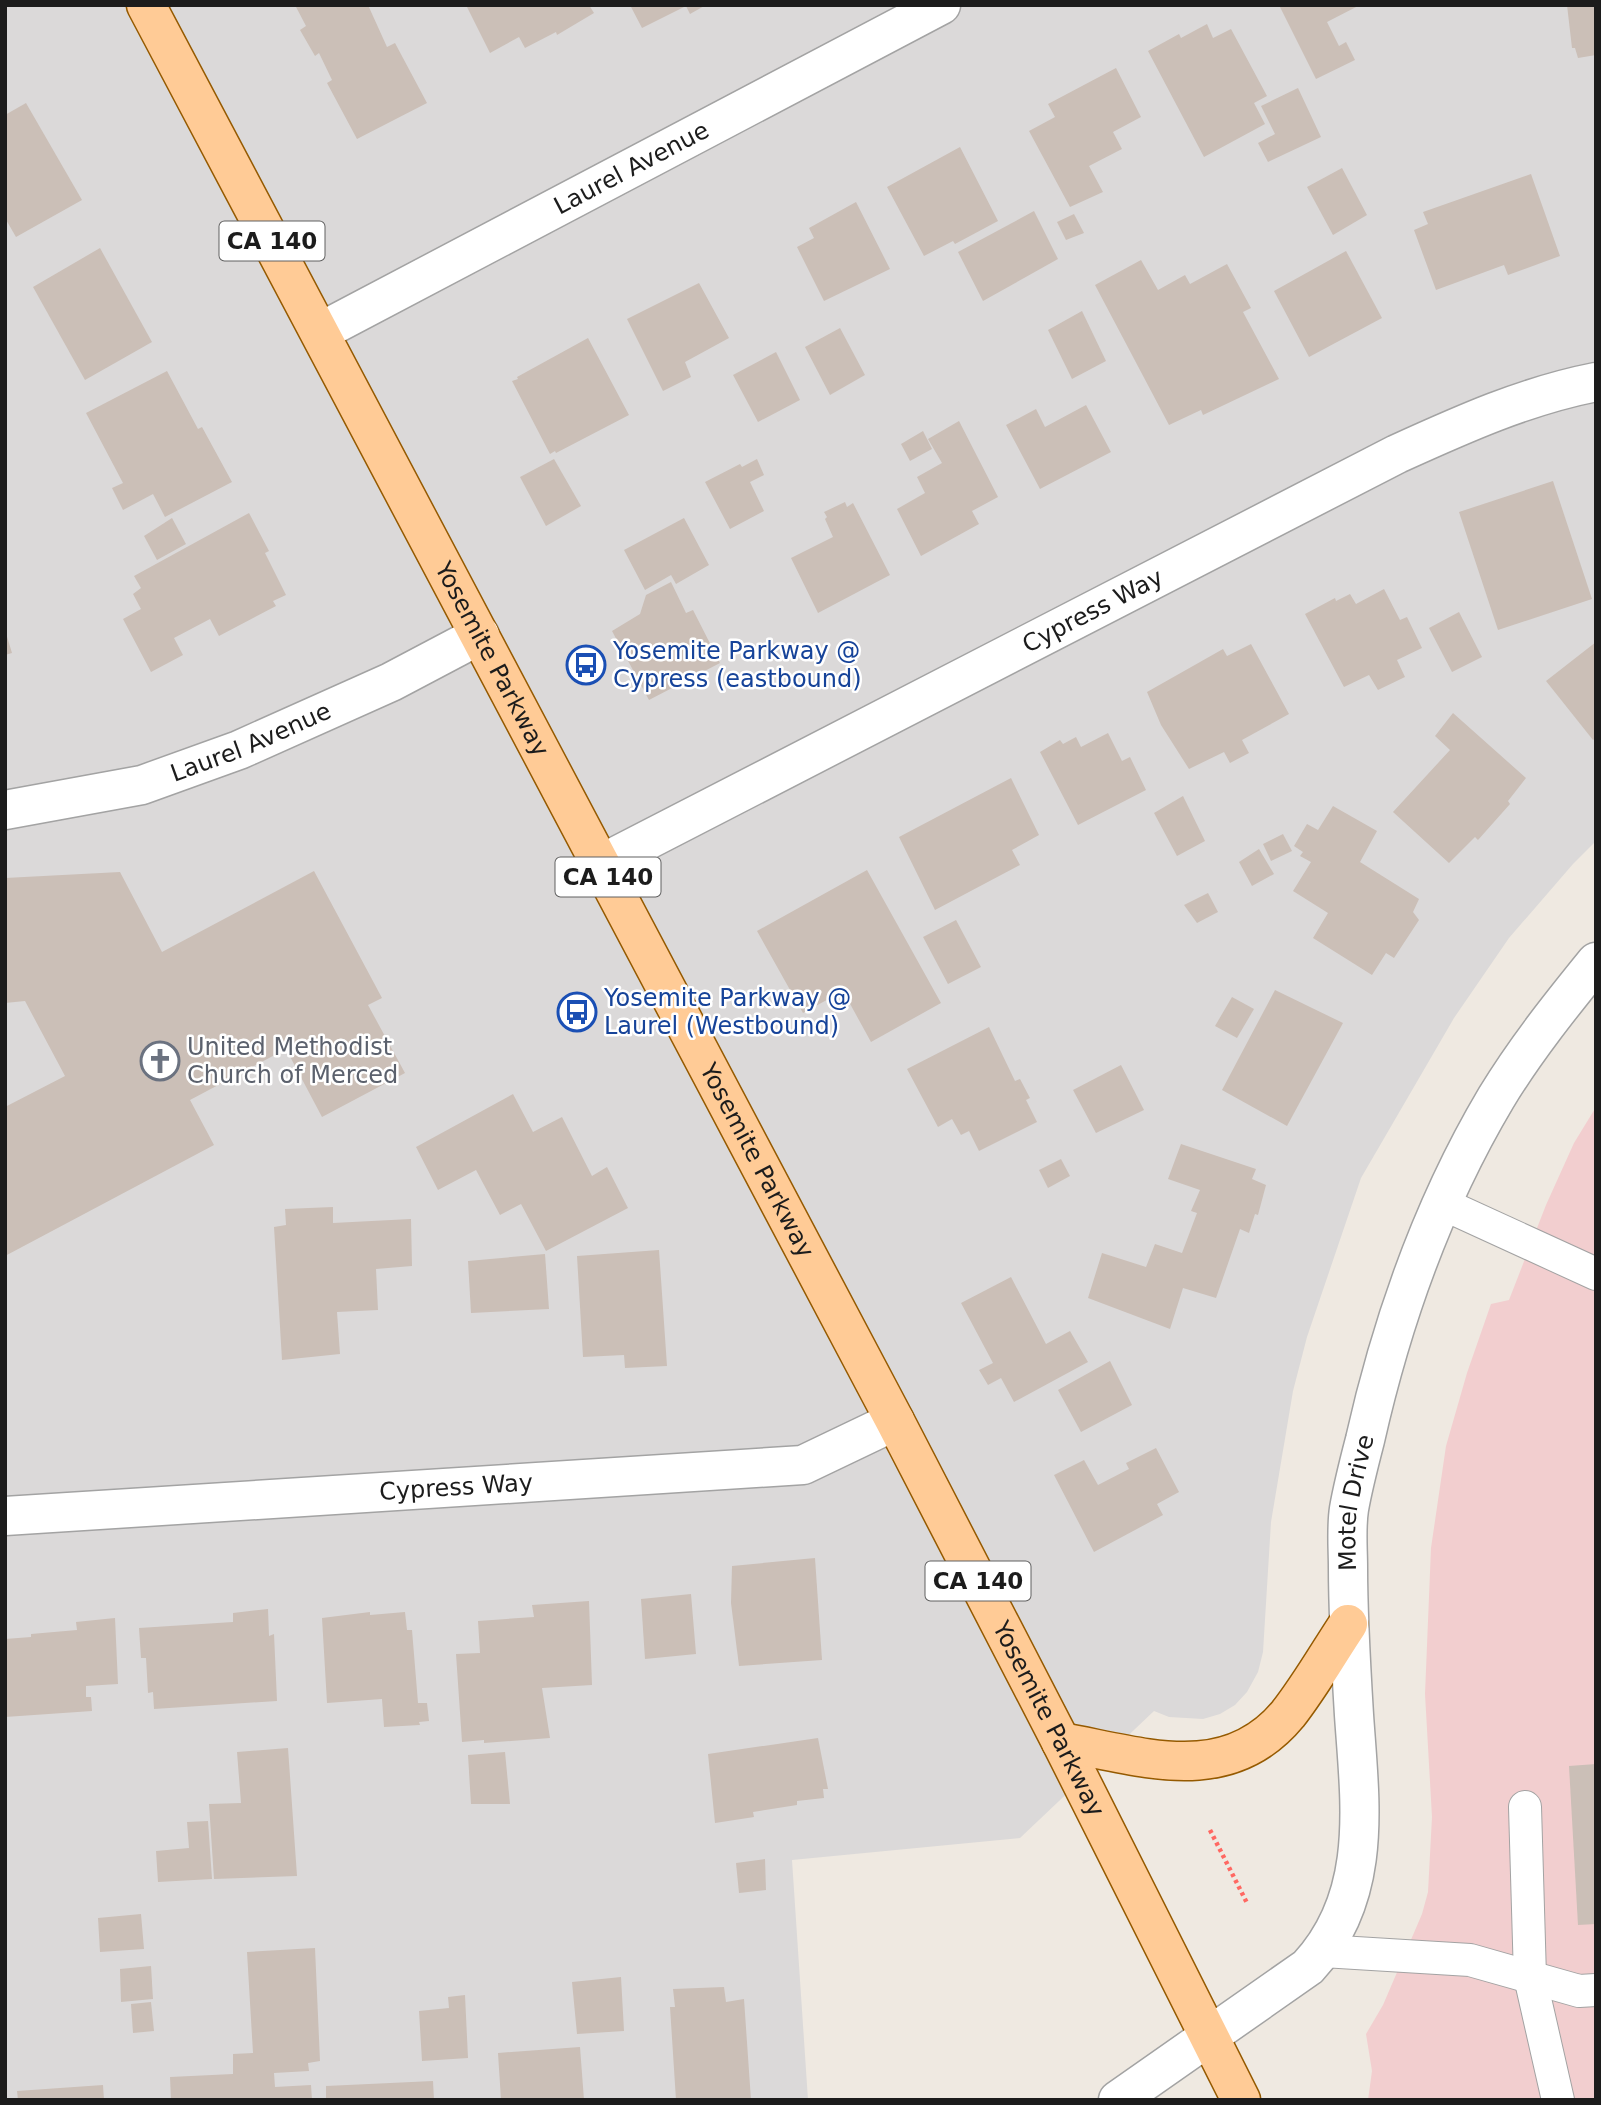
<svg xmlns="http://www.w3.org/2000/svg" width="1601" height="2105" font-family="'DejaVu Sans',sans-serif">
<rect width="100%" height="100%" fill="#efe9e1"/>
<path fill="#dbd9d9" d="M5,5H1596V841L1573,864L1509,938L1454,1018L1361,1178L1307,1337L1293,1391L1271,1522L1263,1652L1258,1672L1247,1692L1235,1705L1220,1714L1203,1719L1169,1717L1154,1711L1020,1838L792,1860L808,2100H5Z"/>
<path fill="#f2cecf" d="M1596,1107V2100H1368L1372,2071L1366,2034L1383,2005L1422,1914L1428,1892L1432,1817L1425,1694L1431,1548L1446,1446L1467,1373L1491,1304L1509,1300L1546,1205L1574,1143Z"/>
<g fill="#cbbfb7">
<path d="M295,5H368L387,47L395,43L427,103L357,139L327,83L332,80L319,53L315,56L300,30L306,26Z"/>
<path d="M466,5H589L594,13L557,35L556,32L525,48L519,37L490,53Z"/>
<path d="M630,5H706L690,14L686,6L642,28Z"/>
<path d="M1279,5H1360L1327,22L1339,46L1346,42L1355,60L1316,79Z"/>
<path d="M1567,5H1596V55L1578,58L1575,48H1572Z"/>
<path d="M1207,24L1213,38L1231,29L1267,96L1254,103L1265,124L1204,157L1148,51L1179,34L1181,38Z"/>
<path d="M1116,68L1141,117L1113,132L1122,149L1089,166L1103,192L1070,207L1029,131L1055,117L1048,104Z"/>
<path d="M1298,88L1321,137L1268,162L1258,143L1275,134L1261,106Z"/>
<path d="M26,103L82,200L16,237L5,218V115Z"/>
<path d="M960,147L998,221L955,244L953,241L924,256L887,187Z"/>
<path d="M1342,168L1367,215L1333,235L1307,187Z"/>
<path d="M1531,174L1560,256L1508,275L1504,265L1436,290L1414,230L1428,224L1423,212Z"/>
<path d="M856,202L890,269L824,301L797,247L814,238L809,228Z"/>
<path d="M1034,211L1058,259L983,301L958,252Z"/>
<path d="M1074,214L1084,233L1066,240L1057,222Z"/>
<path d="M100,248L152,342L85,380L33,287Z"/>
<path d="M1346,251L1382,318L1309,357L1274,291Z"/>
<path d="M1141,260L1158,290L1185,275L1190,284L1227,264L1251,308L1243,312L1279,379L1203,415L1201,410L1169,425L1095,285Z"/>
<path d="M699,283L729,338L685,362L691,377L663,391L627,319Z"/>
<path d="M1082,311L1106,361L1072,379L1048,330Z"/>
<path d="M840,328L865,375L830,395L805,347Z"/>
<path d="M588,338L629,415L556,453L555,451L550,454L512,381L518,379L517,377Z"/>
<path d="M776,352L800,400L758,422L733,375Z"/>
<path d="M167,371L198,429L202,427L232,482L165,517L153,494L123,510L112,488L123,483L86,413Z"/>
<path d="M1086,405L1111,452L1040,489L1006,425L1036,409L1045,427Z"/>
<path d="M959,421L998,497L972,511L979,524L921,556L897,509L925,493L917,477L942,463L928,439Z"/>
<path d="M923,431L932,449L910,461L901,444Z"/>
<path d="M554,459L581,506L546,526L520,477Z"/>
<path d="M757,459L764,475L750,482L764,511L730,529L705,482L740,464L742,467Z"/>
<path d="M1553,481L1592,599L1498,630L1459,512Z"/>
<path d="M845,502L847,507L853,503L890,575L818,613L791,558L833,537L825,519L827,517L824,512Z"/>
<path d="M249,513L269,551L265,553L286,595L273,601L276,606L219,636L210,619L174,638L183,655L151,672L123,619L141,609L133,594L141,588L134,576Z"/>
<path d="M172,518L186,544L157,560L144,536Z"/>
<path d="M684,518L709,565L676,584L671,575L645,590L624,550Z"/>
<path d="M671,582L686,613L693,610L720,663L649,700L612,631L640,614L646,595Z"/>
<path d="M1384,589L1400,620L1407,617L1422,648L1397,660L1405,677L1378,690L1369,675L1344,687L1305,614L1335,598L1336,601L1350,594L1356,604Z"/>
<path d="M1459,612L1482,657L1452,672L1429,628Z"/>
<path d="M5,630L12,653L5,655Z"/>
<path d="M1596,642V738L1593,740L1546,681Z"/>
<path d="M1251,644L1289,714L1242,740L1249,753L1230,763L1224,752L1189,769L1161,725L1147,692L1223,649L1227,656Z"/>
<path d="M1453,713L1526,778L1508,801L1510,804L1478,840L1475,837L1449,863L1393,812L1450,750L1435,736Z"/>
<path d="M1108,733L1122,761L1130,757L1146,790L1078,825L1040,752L1060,740L1063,744L1076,737L1081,747Z"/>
<path d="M1011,778L1039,835L1012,850L1020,865L935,910L899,837Z"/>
<path d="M1183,796L1205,841L1177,856L1154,813Z"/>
<path d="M1333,806L1377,831L1360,862L1419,899L1413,912L1419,920L1394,958L1386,953L1372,975L1313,938L1328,913L1293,891L1311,862L1300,856L1303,852L1294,846L1307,824L1318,830Z"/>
<path d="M1283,834L1292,851L1271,861L1263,844Z"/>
<path d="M1259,849L1274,874L1252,886L1239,862Z"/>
<path d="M867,870L941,1003L871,1042L843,991L803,1013L757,931Z"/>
<path d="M314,871L382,998L368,1005L405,1073L322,1117L286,1049L190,1100L214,1145L5,1256V1107L65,1076L25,1001L5,1003V878L120,872L162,952Z"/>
<path d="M1208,893L1218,912L1197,923L1184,905Z"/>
<path d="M956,920L981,967L948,984L923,937Z"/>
<path d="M1275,990L1343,1023L1287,1126L1222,1090Z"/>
<path d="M1232,997L1254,1009L1237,1038L1215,1026Z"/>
<path d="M989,1027L1015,1081L1020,1079L1030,1098L1026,1100L1037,1122L979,1151L969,1131L961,1135L952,1119L938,1127L907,1069Z"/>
<path d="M1121,1065L1144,1110L1096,1133L1073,1090Z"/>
<path d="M513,1094L533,1132L562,1117L592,1176L607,1167L628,1208L546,1251L521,1204L500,1215L476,1170L438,1190L416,1147Z"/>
<path d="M1181,1144L1256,1169L1252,1179L1266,1185L1258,1215L1255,1214L1249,1233L1240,1229L1216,1298L1183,1288L1170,1329L1088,1298L1102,1253L1146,1267L1155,1244L1182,1253L1197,1213L1191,1211L1200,1190L1168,1179Z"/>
<path d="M1061,1159L1070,1176L1048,1188L1039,1170Z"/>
<path d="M333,1207V1223L411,1219L412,1266L376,1269L378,1310L337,1312L340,1354L282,1360L274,1227L286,1225L285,1209Z"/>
<path d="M659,1250L667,1366L625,1368L624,1355L583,1357L577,1256Z"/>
<path d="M545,1254L549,1309L471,1313L468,1261Z"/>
<path d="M1011,1277L1046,1344L1070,1331L1088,1362L1014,1402L1001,1378L988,1385L979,1370L993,1363L961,1303Z"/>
<path d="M1110,1361L1132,1405L1081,1432L1058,1390Z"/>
<path d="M1156,1448L1179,1492L1157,1504L1163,1515L1094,1552L1054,1475L1084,1460L1098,1485L1129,1469L1126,1463Z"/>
<path d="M815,1558L822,1660L739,1666L731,1603L732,1566Z"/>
<path d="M691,1594L696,1654L645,1659L641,1599Z"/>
<path d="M589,1601L592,1685L542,1688L550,1738L484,1743V1740L462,1742L456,1654L480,1653L478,1621L534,1617L532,1605Z"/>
<path d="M268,1609L269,1636L274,1634L277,1701L154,1709L153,1692L148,1693L146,1658H141L139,1628L233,1622V1613Z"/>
<path d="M370,1612V1615L405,1612L407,1630H412L418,1703H427L429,1721L419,1722L420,1725L384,1727L382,1699L327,1703L322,1618Z"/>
<path d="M115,1618L118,1684L86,1686V1697H91L92,1711L5,1717V1639L31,1637V1634L77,1630L76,1622Z"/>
<path d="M818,1738L828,1789H823L824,1798L797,1801V1805L753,1812L754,1817L715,1823L708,1754Z"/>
<path d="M288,1748L297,1876L214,1879L209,1804L241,1803L237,1752Z"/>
<path d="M505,1752L510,1804H471L468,1755Z"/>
<path d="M1596,1764V1924L1578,1925L1569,1766Z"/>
<path d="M208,1821L212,1879L158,1882L156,1851L189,1848L187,1822Z"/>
<path d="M765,1859L766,1890L739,1893L736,1863Z"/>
<path d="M141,1914L144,1949L100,1952L98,1918Z"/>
<path d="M315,1948L320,2061L308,2063L309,2071L274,2073L275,2087L311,2085L312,2100H171L170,2077L233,2074V2054L253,2053L247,1952Z"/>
<path d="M151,1966L153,1999L121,2002L120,1969Z"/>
<path d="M621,1977L624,2031L577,2034L572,1982Z"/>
<path d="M724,1987L726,2002L744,1999L751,2100H676L670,2007H675L673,1989Z"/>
<path d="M465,1995L468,2058L422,2061L419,2011L449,2008L448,1997Z"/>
<path d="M151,2002L154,2031L133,2033L131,2004Z"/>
<path d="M580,2047L584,2100H501L498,2053Z"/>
<path d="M433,2081L434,2100H326V2086Z"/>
<path d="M103,2085L104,2100H18L17,2091Z"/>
</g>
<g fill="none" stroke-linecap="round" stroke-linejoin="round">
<defs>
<g id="service">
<path d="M1441,1203L1596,1274"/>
<path d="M1525,1807L1530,1977L1558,2100"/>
<path d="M1323,1951L1470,1960L1579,1991L1596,1990"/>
</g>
<g id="minor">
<path id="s1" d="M320,332L941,5"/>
<path id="s2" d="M5,810L142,785L239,750L391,682L480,635"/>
<path id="s3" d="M601,864L1397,454C1463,424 1525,396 1596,382"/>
<path id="s4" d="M5,1516L803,1465L895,1421"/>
<path id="s5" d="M1118,2100L1308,1967C1374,1896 1360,1803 1354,1715C1351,1666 1348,1617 1348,1568C1348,1549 1346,1528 1349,1509C1353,1486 1359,1463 1365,1440C1392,1320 1433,1204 1496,1098C1525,1050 1561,1005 1596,962"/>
</g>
<g id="primary">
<path id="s6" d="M146,5L895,1421L1061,1742L1241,2100"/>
<path d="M1061,1742C1141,1756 1227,1788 1288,1714C1310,1686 1328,1654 1348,1624"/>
</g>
</defs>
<use href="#service" stroke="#a3a3a3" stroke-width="34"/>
<use href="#minor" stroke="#a3a3a3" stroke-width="41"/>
<use href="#primary" stroke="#955a00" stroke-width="41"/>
<path stroke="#ff6862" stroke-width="4.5" stroke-dasharray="3.5 3.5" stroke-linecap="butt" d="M1210,1830L1248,1905"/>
<use href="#service" stroke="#fff" stroke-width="32"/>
<use href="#minor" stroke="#fff" stroke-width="38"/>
<use href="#primary" stroke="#ffcb96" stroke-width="38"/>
</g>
<defs>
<symbol id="bus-ring" viewBox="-11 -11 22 22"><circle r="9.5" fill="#fff" stroke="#1a4fb4" stroke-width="1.5"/><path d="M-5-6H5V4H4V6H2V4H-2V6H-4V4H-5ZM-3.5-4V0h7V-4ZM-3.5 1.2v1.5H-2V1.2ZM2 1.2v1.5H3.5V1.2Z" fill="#1a4fb4"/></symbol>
<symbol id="church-ring" viewBox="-11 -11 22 22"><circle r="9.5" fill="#fff" stroke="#6b7280" stroke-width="1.5"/><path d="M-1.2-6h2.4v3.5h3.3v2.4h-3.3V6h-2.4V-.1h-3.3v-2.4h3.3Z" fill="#6b7280"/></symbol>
</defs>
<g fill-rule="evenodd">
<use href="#bus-ring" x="564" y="643" width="44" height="44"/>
<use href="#bus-ring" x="555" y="990" width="44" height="44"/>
<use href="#church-ring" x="138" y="1039" width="44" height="44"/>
</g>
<g text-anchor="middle" stroke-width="5" stroke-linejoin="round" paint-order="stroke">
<g fill="#fff" stroke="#606060" stroke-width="2">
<rect x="219.5" y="221.5" width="105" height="39" rx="5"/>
<rect x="555.5" y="857.5" width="105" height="39" rx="5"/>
<rect x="925.5" y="1561.5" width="105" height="39" rx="5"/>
</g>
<g font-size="23" font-weight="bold" fill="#1c1c1c">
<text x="272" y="249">CA 140</text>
<text x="608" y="885">CA 140</text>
<text x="978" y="1589">CA 140</text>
</g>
<g font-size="24" fill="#1c1c1c" stroke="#fff">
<text dy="8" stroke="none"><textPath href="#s1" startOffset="352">Laurel Avenue</textPath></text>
<text dy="8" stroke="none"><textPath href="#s3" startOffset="553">Cypress Way</textPath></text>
<text dy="8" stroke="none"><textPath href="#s6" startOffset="740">Yosemite Parkway</textPath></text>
<text dy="8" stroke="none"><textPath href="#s2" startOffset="256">Laurel Avenue</textPath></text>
<text dy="8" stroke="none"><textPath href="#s6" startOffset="1307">Yosemite Parkway</textPath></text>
<text dy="8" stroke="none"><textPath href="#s4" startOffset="452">Cypress Way</textPath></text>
<text dy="8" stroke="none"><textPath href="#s5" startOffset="710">Motel Drive</textPath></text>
<text dy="8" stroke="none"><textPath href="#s6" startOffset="1937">Yosemite Parkway</textPath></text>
</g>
<g font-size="24" fill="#164399" stroke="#fff" text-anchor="start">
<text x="613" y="659">Yosemite Parkway @<tspan x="613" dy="28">Cypress (eastbound)</tspan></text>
<text x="604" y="1006">Yosemite Parkway @<tspan x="604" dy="28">Laurel (Westbound)</tspan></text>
</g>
<g font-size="24" fill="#5b616d" stroke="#fff" text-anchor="start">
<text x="187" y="1055">United Methodist<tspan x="187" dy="28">Church of Merced</tspan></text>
</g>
</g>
<rect width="1601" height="2105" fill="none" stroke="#1c1c1c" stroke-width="14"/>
</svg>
